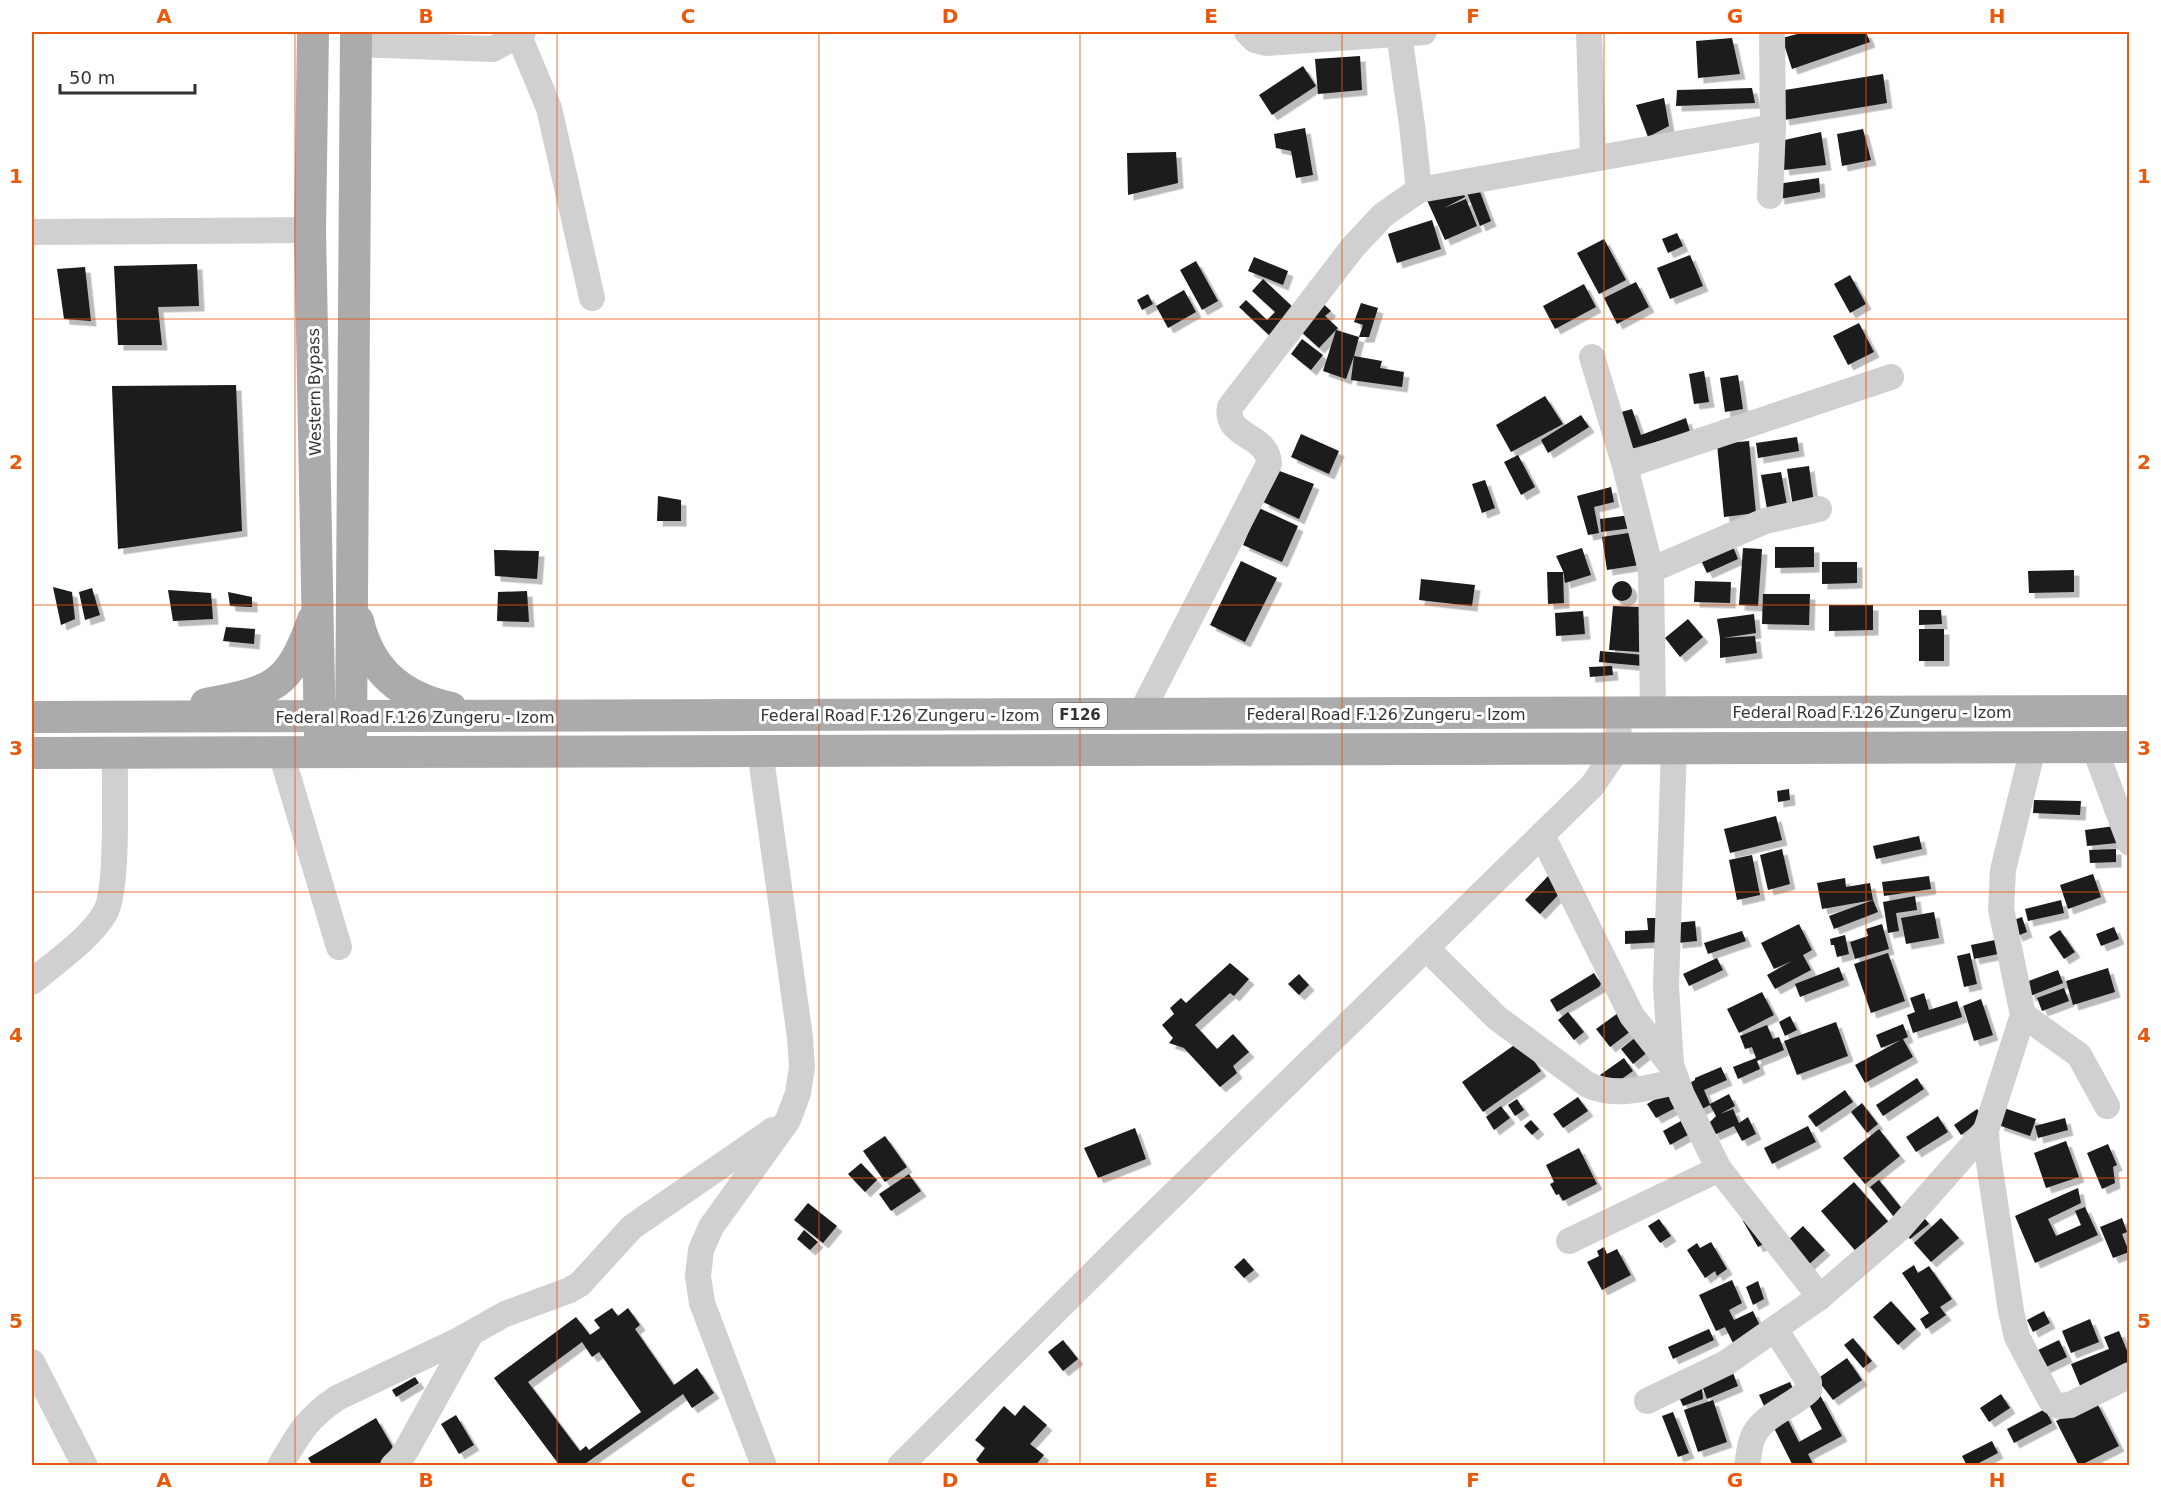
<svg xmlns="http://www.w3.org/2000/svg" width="2161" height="1497" font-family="'DejaVu Sans',sans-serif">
<defs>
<filter id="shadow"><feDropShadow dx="5.5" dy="5.5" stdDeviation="0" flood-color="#0004"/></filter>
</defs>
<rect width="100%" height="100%" fill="#fff"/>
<g fill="#1a1a1a" fill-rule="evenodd" filter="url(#shadow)">
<path d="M1805,32H1866L1870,42L1792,69L1782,38Z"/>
<path d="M1732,38L1740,74L1698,78L1696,41Z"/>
<path d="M1360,56L1362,90L1318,94L1315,59Z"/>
<path d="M1303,66L1316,86L1272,115L1259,95Z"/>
<path d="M1883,74L1887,103L1784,120L1779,91Z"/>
<path d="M1752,88L1755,103L1676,106L1677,90Z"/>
<path d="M1664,98L1669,126L1648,137L1636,105Z"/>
<path d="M1305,128L1313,175L1296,178L1291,151L1276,148L1274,134Z"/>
<path d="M1863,129L1871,160L1842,166L1837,134Z"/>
<path d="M1821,132L1826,165L1784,170L1780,141Z"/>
<path d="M1176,152L1178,183L1128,195L1127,153Z"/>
<path d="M1819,178L1820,192L1779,199L1777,184Z"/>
<path d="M1460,184L1465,197L1444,208L1466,199L1477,226L1445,240L1426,198Z"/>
<path d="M1477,184L1491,221L1480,226L1465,188Z"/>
<path d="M1432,220L1441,249L1397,263L1388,234Z"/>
<path d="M1677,233L1683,246L1668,253L1662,239Z"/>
<path d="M1604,239L1626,280L1599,294L1577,253Z"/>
<path d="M1690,255L1703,286L1670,299L1657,268Z"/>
<path d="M1254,257L1288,271L1283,285L1248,271Z"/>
<path d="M1196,261L1218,301L1202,310L1180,270Z"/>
<path d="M197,264L199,306L158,307L162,345H118L114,266Z"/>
<path d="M85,267L91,321L64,319L57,269Z"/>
<path d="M1850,275L1866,304L1850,313L1834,284Z"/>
<path d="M1263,279L1296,310L1271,337L1239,307L1246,300L1267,320L1275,312L1252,291Z"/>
<path d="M1636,282L1649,307L1617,324L1604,298Z"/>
<path d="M1584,284L1596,307L1555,329L1543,306Z"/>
<path d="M1184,290L1196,312L1168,328L1156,306Z"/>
<path d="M1148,294L1153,304L1142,310L1137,300Z"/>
<path d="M1321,302L1331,311L1325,316L1338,328L1336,330L1359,337L1363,325L1354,322L1361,303L1378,308L1369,337H1359L1354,356L1382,361L1380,368L1404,372L1402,387L1351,380L1354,356L1346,379L1323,371L1336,330L1319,348L1297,328Z"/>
<path d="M1859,323L1874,352L1848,365L1833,336Z"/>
<path d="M1302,339L1323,355L1311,370L1291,354Z"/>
<path d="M1704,371L1709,402L1694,404L1689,374Z"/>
<path d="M1738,375L1743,409L1725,412L1720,378Z"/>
<path d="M236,385L242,531L118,549L112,386Z"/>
<path d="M1545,396L1563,424L1511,452L1496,425Z"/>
<path d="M1632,409L1641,435L1686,418L1690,432L1631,449L1618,413Z"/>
<path d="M1581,415L1589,427L1548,453L1541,440Z"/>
<path d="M1301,434L1339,451L1329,474L1291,457Z"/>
<path d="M1797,437L1799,451L1758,458L1756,443Z"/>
<path d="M1749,441L1756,513L1724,517L1717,444Z"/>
<path d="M1518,455L1535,487L1521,495L1504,462Z"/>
<path d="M1809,466L1814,504L1793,507L1787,469Z"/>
<path d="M1277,470L1314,484L1299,519L1263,502Z"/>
<path d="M1781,472L1787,505L1767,509L1761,475Z"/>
<path d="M1485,480L1495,508L1482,513L1472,484Z"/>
<path d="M1611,487L1614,502L1594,507L1599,533L1588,535L1577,496Z"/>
<path d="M658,496L681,500V521H657Z"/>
<path d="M1259,508L1298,526L1282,562L1243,545Z"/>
<path d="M1630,515L1632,528L1601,532L1600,519Z"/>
<path d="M1635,532L1639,565L1607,570L1602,537Z"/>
<path d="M1731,542L1738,559L1707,573L1699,556Z"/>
<path d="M1775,547H1814V567L1775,568Z"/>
<path d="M1582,548L1591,575L1565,583L1563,571L1556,556Z"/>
<path d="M1743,548L1762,549L1758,606L1739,605Z"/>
<path d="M494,550L539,551L537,579L495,576Z"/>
<path d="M1241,561L1277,578L1245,642L1210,625Z"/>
<path d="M1822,562H1857V583L1822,584Z"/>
<path d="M2074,570V592L2029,593L2028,571Z"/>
<path d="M1547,572H1563L1564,603L1548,604Z"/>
<path d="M1421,579L1475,585L1472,606L1419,600Z"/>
<circle cx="1622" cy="591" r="10"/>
<path d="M1695,581L1731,582L1730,603L1694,602Z"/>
<path d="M53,587L72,592L75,619L61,625Z"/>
<path d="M92,588L100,615L85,620L79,592Z"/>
<path d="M168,590L211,593L213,619L173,621Z"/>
<path d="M527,591L529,622L497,621L498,592Z"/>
<path d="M228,592L252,597V607L230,606Z"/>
<path d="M1763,594H1810L1809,625L1762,624Z"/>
<path d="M1829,605H1873V630L1829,631Z"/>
<path d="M1613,606L1643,607L1640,652L1609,650Z"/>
<path d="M1919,610H1941L1942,624L1919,625Z"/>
<path d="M1583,611L1585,634L1556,636L1555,613Z"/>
<path d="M1754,614L1756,633L1723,638L1755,636L1757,653L1720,658V638L1717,619Z"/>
<path d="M1688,619L1703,637L1680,657L1665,638Z"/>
<path d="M226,627L255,629L254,644L223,641Z"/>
<rect x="1919" y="629" width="25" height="32"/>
<path d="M1600,651L1643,655V666L1599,662Z"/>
<path d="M1612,666L1613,675L1590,677L1589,667Z"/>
<path d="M1789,789L1790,800L1778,802L1777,791Z"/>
<path d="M2034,800L2081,801L2080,815L2033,813Z"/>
<path d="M1776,816L1782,840L1730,853L1724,829Z"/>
<path d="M2115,826L2117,843L2087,846L2085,830Z"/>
<path d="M1919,836L1922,849L1876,859L1873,846Z"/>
<path d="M1782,849L1790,884L1768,890L1760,855Z"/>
<path d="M2116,849V862L2090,863L2089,850Z"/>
<path d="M1752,855L1760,895L1737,900L1729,860Z"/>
<path d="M1550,874L1565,888L1540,914L1525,900Z"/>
<path d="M2093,874L2101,897L2068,909L2060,885Z"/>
<path d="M1929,876L1931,889L1884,896L1882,882Z"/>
<path d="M1845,878L1846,887L1870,883L1873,900L1878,912L1834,929L1829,916L1873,900L1822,909L1817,883Z"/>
<path d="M1915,896L1917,910L1896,913L1899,931L1888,933L1883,902Z"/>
<path d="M2061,900L2064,913L2028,921L2025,909Z"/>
<path d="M1934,912L1939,938L1906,944L1901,918Z"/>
<path d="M2022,917L2027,932L2017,936L2011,921Z"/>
<path d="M1647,918H1661L1662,942L1625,944V931L1648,930Z"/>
<path d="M1695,921L1697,941L1677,943L1675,923Z"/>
<path d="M1799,924L1812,950L1803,955L1811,970L1775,989L1767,975L1792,961L1774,969L1761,943Z"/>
<path d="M1882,924L1889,949L1855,959L1850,942L1868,936L1866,929Z"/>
<path d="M2114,927L2119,939L2101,946L2096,934Z"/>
<path d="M2060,930L2075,952L2064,959L2049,937Z"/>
<path d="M1742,931L1746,941L1708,954L1704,943Z"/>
<path d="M1845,935L1849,954L1837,957L1834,945H1831L1830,939Z"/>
<path d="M1995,940L1998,954L1974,959L1971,945Z"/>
<path d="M1888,953L1905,1001L1871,1013L1854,964Z"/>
<path d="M1970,953L1977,984L1964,987L1957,956Z"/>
<path d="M1717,958L1723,970L1689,986L1683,974Z"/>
<path d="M1230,963L1249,979L1234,996L1230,993L1195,1025L1217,1049L1233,1034L1249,1052L1233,1066L1237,1073L1220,1087L1184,1048L1169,1043L1173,1038L1162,1025L1174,1014L1170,1008L1181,998L1186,1003Z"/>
<path d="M1839,967L1844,980L1800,997L1795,984Z"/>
<path d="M2108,968L2115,992L2073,1005L2066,981Z"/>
<path d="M2058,970L2063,983L2030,996L2026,982Z"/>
<path d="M1594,973L1601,984L1599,987L1557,1012L1550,1000Z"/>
<path d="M1299,974L1309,985L1299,995L1288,984Z"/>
<path d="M2064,988L2069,1001L2042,1011L2037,998Z"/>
<path d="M1762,992L1774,1015L1739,1033L1727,1009Z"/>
<path d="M1924,993L1929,1010L1957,1001L1962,1017L1913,1033L1907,1015L1915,1012L1910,998Z"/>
<path d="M1981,999L1993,1035L1974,1041L1963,1006Z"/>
<path d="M1568,1012L1584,1032L1574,1040L1558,1020Z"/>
<path d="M1618,1013L1631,1031L1610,1047L1596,1029Z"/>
<path d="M1790,1016L1797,1030L1785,1036L1779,1022Z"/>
<path d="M1836,1022L1848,1056L1797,1075L1784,1041Z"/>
<path d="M1903,1024L1908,1037L1903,1039L1913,1057L1865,1083L1855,1065L1901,1040L1881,1048L1876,1035Z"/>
<path d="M1767,1025L1773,1039L1779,1037L1784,1050L1757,1061L1760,1069L1738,1079L1733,1067L1756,1058L1752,1047L1745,1049L1740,1036Z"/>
<path d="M1637,1036L1649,1051L1633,1064L1621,1049Z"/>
<path d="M1520,1041L1541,1071L1483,1112L1462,1082Z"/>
<path d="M1624,1058L1633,1071L1609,1088L1600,1075Z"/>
<path d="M1721,1067L1727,1080L1704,1090L1710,1104L1729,1094L1735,1106L1720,1114L1733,1109L1739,1123L1748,1117L1756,1134L1742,1141L1734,1126L1714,1135L1709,1123L1716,1116L1710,1105L1698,1111L1686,1085L1695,1080V1078Z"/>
<path d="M1917,1078L1924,1089L1883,1116L1876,1105Z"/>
<path d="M1671,1090L1679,1106L1656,1118L1647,1104Z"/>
<path d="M1845,1090L1853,1102L1816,1127L1808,1116Z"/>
<path d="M1578,1097L1588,1111L1563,1128L1553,1114Z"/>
<path d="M1517,1099L1524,1110L1515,1116L1508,1105Z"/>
<path d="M1862,1103L1878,1124L1867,1133L1851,1112Z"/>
<path d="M1501,1106L1510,1118L1494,1130L1486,1117Z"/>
<path d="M2004,1108L2036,1119L2030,1136L1998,1125Z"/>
<path d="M1977,1109L1984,1118L1961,1135L1954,1125Z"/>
<path d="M1938,1116L1948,1132L1916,1152L1906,1137Z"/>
<path d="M1688,1117L1695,1131L1670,1145L1663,1131Z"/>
<path d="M2065,1118L2068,1130L2038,1138L2035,1126Z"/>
<path d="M1531,1120L1539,1129L1532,1135L1524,1126Z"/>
<path d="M1808,1126L1816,1142L1772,1164L1764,1148Z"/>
<path d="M1135,1128L1146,1159L1098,1178L1084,1148Z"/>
<path d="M1879,1129L1900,1156L1865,1184L1843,1158Z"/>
<path d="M885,1136L907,1167L885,1182L863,1151Z"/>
<path d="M2066,1141L2079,1177L2046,1188L2034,1153Z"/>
<path d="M2108,1144L2117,1165L2113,1167L2115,1183L2102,1189L2087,1153Z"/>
<path d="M1579,1148L1597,1184L1563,1201L1559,1194L1556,1195L1550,1184L1554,1182L1546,1165Z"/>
<path d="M861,1163L877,1180L865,1192L848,1174Z"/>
<path d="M909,1174L921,1191L891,1211L879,1194Z"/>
<path d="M1879,1180L1903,1210L1894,1217L1870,1187Z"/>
<path d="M1854,1182L1892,1226L1859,1255L1821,1211Z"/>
<path d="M2078,1188L2081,1203L2048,1219L2056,1236L2081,1225L2075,1211L2085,1207L2098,1235L2035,1263L2015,1216Z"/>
<path d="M808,1203L837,1226L823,1243L794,1220Z"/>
<path d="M1922,1215L1929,1224L1910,1239L1903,1230Z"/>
<path d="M1941,1218L1959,1238L1931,1262L1914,1243Z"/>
<path d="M2122,1218L2127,1232L2122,1234L2129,1252L2113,1258L2100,1227Z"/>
<path d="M1659,1219L1671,1236L1660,1243L1648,1226Z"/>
<path d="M1752,1219L1765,1243L1758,1247L1743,1221Z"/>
<path d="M1803,1226L1825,1250L1806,1267L1784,1244Z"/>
<path d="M804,1230L818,1242L810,1250L797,1239Z"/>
<path d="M1711,1242L1727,1269L1717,1276L1715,1271L1705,1278L1687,1250L1697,1243L1700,1248Z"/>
<path d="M1604,1247L1607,1254L1617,1249L1631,1275L1602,1290L1587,1262L1599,1256L1597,1251Z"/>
<path d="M1244,1258L1254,1270L1244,1278L1234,1267Z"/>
<path d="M1914,1265L1918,1273L1929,1266L1952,1299L1940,1307L1946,1315L1926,1329L1920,1319L1929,1313L1902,1273Z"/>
<path d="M1732,1280L1742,1303L1729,1310L1734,1320L1753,1311L1762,1330L1733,1343L1725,1327L1716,1331L1699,1295Z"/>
<path d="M1758,1281L1764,1299L1753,1305L1746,1287Z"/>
<path d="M1891,1301L1916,1329L1898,1345L1873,1317Z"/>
<path d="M612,1308L618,1316L628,1308L640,1325L635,1329L674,1385L697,1368L714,1393L692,1408L683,1394L582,1466H560L494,1378L576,1317L590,1335L600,1328L594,1320ZM582,1342L592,1357L599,1352L641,1412L589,1450L586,1446L580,1451L528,1382Z"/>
<path d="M2044,1311L2050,1323L2033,1332L2027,1320Z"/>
<path d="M2090,1319L2099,1342L2071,1353L2062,1331Z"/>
<path d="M1709,1329L1714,1340L1673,1359L1668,1347Z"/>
<path d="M2119,1331L2130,1358V1368L2081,1388L2071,1364L2109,1349L2104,1337Z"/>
<path d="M1853,1338L1872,1361L1863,1368L1844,1345Z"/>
<path d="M1063,1340L1078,1359L1063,1371L1048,1352Z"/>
<path d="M2059,1340L2067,1357L2044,1368L2036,1351Z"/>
<path d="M1847,1358L1862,1380L1833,1400L1817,1379Z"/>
<path d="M1733,1373L1738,1386L1707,1399L1702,1386L1703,1399L1683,1406L1678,1395Z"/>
<path d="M415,1377L419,1383L396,1397L392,1390Z"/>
<path d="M1790,1382L1796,1395L1765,1408L1759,1395Z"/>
<path d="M2001,1394L2010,1408L1989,1422L1980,1408Z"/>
<path d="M1820,1395L1842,1436L1808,1454L1814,1466H1793L1771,1422L1785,1414L1799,1442L1822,1429L1807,1401Z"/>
<path d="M1713,1400L1727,1442L1698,1452L1684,1410Z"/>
<path d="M2096,1401L2119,1446L2079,1466L2056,1421Z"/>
<path d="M1024,1405L1047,1425L1030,1444L1044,1455L1035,1466H983L976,1460L985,1448L975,1440L1004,1406L1015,1416Z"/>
<path d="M2045,1409L2052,1423L2014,1443L2007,1429Z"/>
<path d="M1673,1412L1689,1453L1678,1457L1662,1416Z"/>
<path d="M456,1415L474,1445L459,1454L441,1424Z"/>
<path d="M376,1418L398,1456L381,1466H365L364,1464L360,1466H305L311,1463L308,1458Z"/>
<path d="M1992,1441L1998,1453L1973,1466H1967L1962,1456Z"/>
</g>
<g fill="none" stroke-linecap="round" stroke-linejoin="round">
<g stroke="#d0d0d0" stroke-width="26">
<path d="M1247,32L1255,40L1266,43L1424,32"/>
<path d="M1589,32L1593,158"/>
<path d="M1399,34L1412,125L1419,190L1773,127"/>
<path d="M519,36L549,108L592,298"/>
<path d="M356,44L493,49L523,32"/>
<path d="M1770,196L1773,127L1772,32"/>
<path d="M32,232L310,230"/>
<path d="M1592,357L1625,466L1651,570L1653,712"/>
<path d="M1625,466L1891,377"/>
<path d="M1651,570L1765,521L1819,509"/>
<path d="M1140,715L1269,464C1268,433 1224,438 1230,407L1353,247L1383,215L1419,190"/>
<path d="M2094,747L2130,843"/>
<path d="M1674,748L1666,986L1671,1065L1682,1095L1719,1169L1820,1297"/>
<path d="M2033,748L2003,870L2001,909L2023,1015L1986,1130L1987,1149L2011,1311L2017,1337L2051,1401L2059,1406L2070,1405L2130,1375"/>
<path d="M760,751L800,1037L802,1067L798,1093L788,1120L711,1227L701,1250L698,1276L702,1303L764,1466"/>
<path d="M281,753L339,947"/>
<path d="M1542,835L1632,1016L1671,1065"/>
<path d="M1426,948L1497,1018L1588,1085C1618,1098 1645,1088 1676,1082"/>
<path d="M32,982C55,962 90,939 105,913C119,890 114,785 115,753"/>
<path d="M2023,1015L2079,1055L2107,1106"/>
<path d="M1569,1241L1719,1169"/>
<path d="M32,1362L85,1466"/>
<path d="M1647,1401L1726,1363L1820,1297L1899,1229L1986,1130"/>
<path d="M280,1466C298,1435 306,1419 337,1398L457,1341L505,1314L570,1290L580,1284L632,1227L773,1130"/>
<path d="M393,1466L401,1458L408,1447L470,1335"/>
<path d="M900,1466L1128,1239L1592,786L1618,748L1619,713"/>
<path d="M1747,1466C1749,1456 1749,1445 1753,1437C1763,1414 1793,1407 1809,1390V1382L1775,1329"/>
</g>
<g stroke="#ababab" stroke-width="32">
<path d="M313,32L310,230L320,738"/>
<path d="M358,621C370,671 401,697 451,708"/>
<path d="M206,704C272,691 289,688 313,620"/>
<path d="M32,717L2130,711"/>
<path d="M351,736L356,32"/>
<path d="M32,753L2130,747"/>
</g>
</g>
<path fill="none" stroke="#e8590c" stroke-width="1.5" stroke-opacity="0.55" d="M295,32V1466M557,32V1466M819,32V1466M1080,32V1466M1342,32V1466M1604,32V1466M1866,32V1466M32,319H2130M32,605H2130M32,892H2130M32,1178H2130"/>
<g text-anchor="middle" stroke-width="6" stroke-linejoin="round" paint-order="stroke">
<rect fill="#fff" stroke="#707070" stroke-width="1.5" x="1053" y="703" width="54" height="24" rx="4.5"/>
<g font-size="15" font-weight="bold" fill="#333">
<text x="1080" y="720">F126</text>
</g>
<g font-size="16" fill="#333" stroke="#fff">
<text transform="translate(314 392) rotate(-91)" y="6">Western Bypass</text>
<text x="1872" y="718">Federal Road F.126 Zungeru - Izom</text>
<text x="1386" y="720">Federal Road F.126 Zungeru - Izom</text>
<text x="900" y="721">Federal Road F.126 Zungeru - Izom</text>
<text x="415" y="723">Federal Road F.126 Zungeru - Izom</text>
</g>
</g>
<rect width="2161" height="1497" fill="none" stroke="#ffffff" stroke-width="66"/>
<path d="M60 84v9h135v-9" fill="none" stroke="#333333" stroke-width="3"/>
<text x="69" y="84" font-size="18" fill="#333333" stroke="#ffffff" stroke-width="4.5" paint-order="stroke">50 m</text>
<rect x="33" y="33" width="2095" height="1431" fill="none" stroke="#e8590c" stroke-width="2"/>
<g font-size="20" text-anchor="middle" font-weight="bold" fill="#e8590c">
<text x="164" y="23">A</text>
<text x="426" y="23">B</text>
<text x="688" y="23">C</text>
<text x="950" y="23">D</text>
<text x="1211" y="23">E</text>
<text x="1473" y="23">F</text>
<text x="1735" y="23">G</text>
<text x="1997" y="23">H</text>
<text x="16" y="183">1</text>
<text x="2144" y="183">1</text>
<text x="16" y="469">2</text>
<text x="2144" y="469">2</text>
<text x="16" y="755">3</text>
<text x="2144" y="755">3</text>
<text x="16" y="1042">4</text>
<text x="2144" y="1042">4</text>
<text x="16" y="1328">5</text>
<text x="2144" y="1328">5</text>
<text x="164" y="1487">A</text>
<text x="426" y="1487">B</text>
<text x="688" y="1487">C</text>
<text x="950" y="1487">D</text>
<text x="1211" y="1487">E</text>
<text x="1473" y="1487">F</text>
<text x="1735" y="1487">G</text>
<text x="1997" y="1487">H</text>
</g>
</svg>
